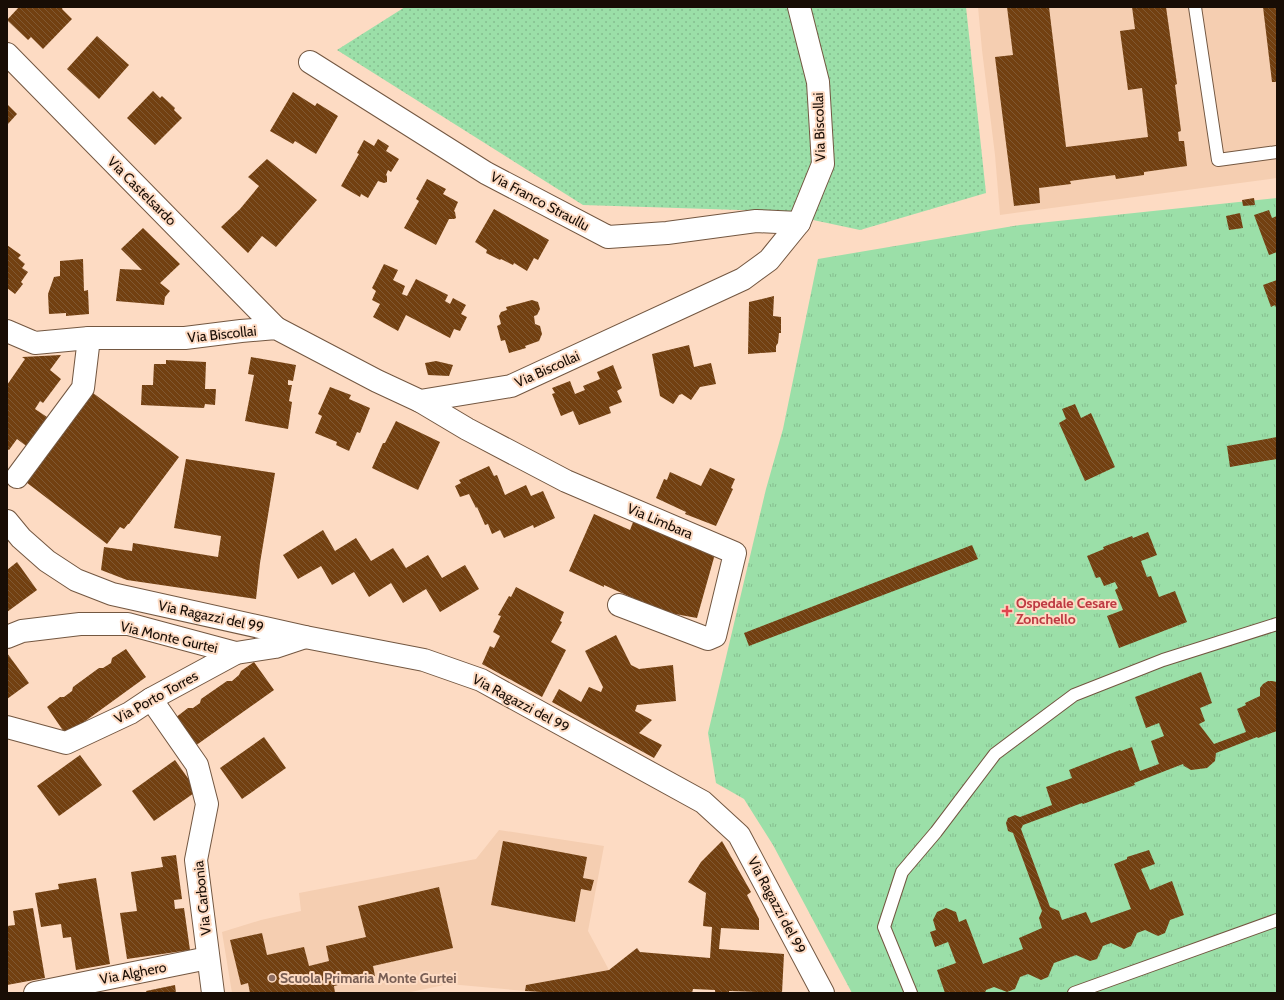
<svg xmlns="http://www.w3.org/2000/svg" width="1284" height="1000" font-family="Cabin,sans-serif">
<defs>
<pattern id="grass-dots" width="8" height="8" patternUnits="userSpaceOnUse"><rect width="8" height="8" fill="#9bdfa8"/><path d="M2 2h.1M6 6h.1" fill="none" stroke="#85be8f" stroke-width="1.8" stroke-linecap="round"/></pattern>
<pattern id="park-tufts" width="24" height="20" patternUnits="userSpaceOnUse"><rect width="24" height="20" fill="#9bdfa8"/><path d="M3 7l-1-3M5 7V3M7 7l1-3M15 17l-1-3M17 17v-4M19 17l1-3" fill="none" stroke="#85be8f"/></pattern>
<pattern id="building-back-hatch" width="6" height="6" patternUnits="userSpaceOnUse"><rect width="6" height="6" fill="#724011"/><path d="M-1 5l2 2M0 0l6 6M5-1l2 2" fill="none" stroke="#805832"/></pattern>
</defs>
<rect width="100%" height="100%" fill="#fddbc3"/>
<g fill="#f5ceb1">
<path d="M978,7H1277V178L1000,215L995,155L982,50Z"/>
<path d="M499,830L604,846L588,931L609,970L526,985L525,991L449,984L406,993H232L222,932L261,920L301,911L299,893L476,859Z"/>
</g>
<path fill="url(#grass-dots)" d="M405,7H966L986,193L860,230L771,211L583,205L337,50Z"/>
<path fill="url(#park-tufts)" d="M1277,198V993H852L773,845L744,799L716,783L708,733L766,489L783,429L818,259L1020,225Z"/>
<g fill="url(#building-back-hatch)">
<path d="M19,7H63L62,9L72,19L43,49L31,37L28,40L7,20Z"/>
<path d="M1007,7H1049L1066,147L1148,137L1142,88L1128,90L1120,31L1135,29L1132,7H1166L1177,84L1175,85L1181,131L1178,132L1179,141H1184L1187,166L1144,172V175L1116,179L1115,175L1070,181L1071,184L1039,188L1040,203L1014,206L995,57L1013,55Z"/>
<path d="M1263,7H1277V82H1272Z"/>
<path d="M97,36L129,65L99,99L67,69Z"/>
<path d="M153,91L160,98L162,96L175,108L174,110L182,118L155,145L127,118Z"/>
<path d="M293,92L315,106L317,103L338,116L316,154L295,141L293,144L270,131Z"/>
<path d="M7,104L17,114L7,125Z"/>
<path d="M378,139L389,146L386,151L399,159L391,172L388,170L386,175L387,176V182L384,183L378,181L368,198L361,194L360,197L341,186L359,154L357,153L364,140L374,146Z"/>
<path d="M267,159L317,200L276,247L262,236L248,253L221,227L240,209L259,186L248,177Z"/>
<path d="M427,179L446,189L443,194L458,202L454,211L455,212L456,218L454,219H449L436,245L404,228L419,201L416,199Z"/>
<path d="M1254,198L1255,205L1243,206L1242,200Z"/>
<path d="M494,209L549,240L538,260L534,258L527,271L514,263L513,265L501,259L500,260L486,253L487,250L475,242Z"/>
<path d="M1269,210L1272,218L1277,216V252L1269,255L1254,215Z"/>
<path d="M1240,213L1243,228L1229,230L1226,216Z"/>
<path d="M143,228L180,264L160,283L170,291L165,297L164,305L116,301L120,269L142,270L121,249Z"/>
<path d="M7,245L21,255L18,258L25,264L22,268L28,272L21,282L23,284L15,294L7,288Z"/>
<path d="M83,259L84,291L88,290L89,314L66,316V313L49,314L48,294L54,277L60,276V261Z"/>
<path d="M384,264L398,270L393,280L405,286L402,294L407,296L416,279L448,295L445,301L450,304L453,298L466,305L461,314L467,317L460,331L454,329L450,338L406,315L398,331L373,317L380,304L372,300L376,291L372,288Z"/>
<path d="M1277,280V310L1275,305L1271,307L1263,285Z"/>
<path d="M774,296L773,316L781,317V333H779L778,343L776,346V352L748,354L749,302Z"/>
<path d="M532,300L538,302L540,309L537,315L534,316L535,324L540,326L542,334L539,341L525,346L526,348L509,353L505,340L501,341L497,326L501,324L499,316L501,312L507,310L506,307Z"/>
<path d="M689,345L694,367L711,363L716,384L700,387L691,400L682,394L679,395L674,403L673,404L660,396L652,354Z"/>
<path d="M61,355L50,370L61,379L43,403L40,401L35,409L50,419L29,448L17,439L9,450L7,449V385L25,359L22,357Z"/>
<path d="M251,357L296,365L293,381L288,380V385H292L289,401L292,402L288,429L245,421L254,375L248,374Z"/>
<path d="M166,360L206,362L205,389H216L215,405L205,404L204,408L141,405L142,385H153L154,364H166Z"/>
<path d="M436,361L453,365L449,376L428,375L425,363Z"/>
<path d="M613,365L622,388L617,391L622,402L609,407L611,413L579,425L573,411L561,416L552,394L555,393L552,388L570,381L575,394L585,390L583,386L600,379L597,372Z"/>
<path d="M330,387L351,395L349,399L370,408L360,433L357,432L349,451L336,445L337,442L315,433L322,416L318,414Z"/>
<path d="M89,390L179,457L129,524H128L124,529L120,527L107,544L22,479Z"/>
<path d="M1075,404L1081,418L1091,413L1115,467L1085,481L1059,423L1066,419L1062,409Z"/>
<path d="M396,421L440,442L418,490L372,468L383,443H385Z"/>
<path d="M1277,437V459L1230,467L1227,446Z"/>
<path d="M186,459L275,473L260,563L256,599L127,580L101,570L104,547L132,551L133,543L218,557L221,536L174,528Z"/>
<path d="M489,466L494,476L497,475L505,495L526,485L531,496L543,491L555,518L534,528L533,525L504,538L500,530L492,534L488,524L485,525L477,507L476,508L469,494L460,497L455,486L461,483L459,480Z"/>
<path d="M710,468L735,479L731,488L733,489L716,526L685,514L686,512L656,498L664,479L667,480L670,472L701,486Z"/>
<path d="M594,514L630,530L635,517L715,554L697,618L664,612L604,585V587L569,571Z"/>
<path d="M323,530L335,551L356,538L371,561L393,548L406,568L428,555L442,578L465,565L479,589L440,612L426,589L403,603L391,583L369,597L354,572L332,585L321,566L298,579L283,555Z"/>
<path d="M1148,532L1157,555L1141,561L1147,577L1151,576L1159,597L1175,591L1187,622L1119,648L1107,616L1123,610L1115,590L1118,588L1115,582L1104,586L1100,577L1096,578L1087,556L1104,549L1103,547L1132,536L1133,538Z"/>
<path d="M972,545L978,559L749,646L744,633Z"/>
<path d="M17,562L37,590L7,612V570Z"/>
<path d="M516,587L564,612L560,621L562,622L551,642L566,650L542,697L482,664L490,646L494,648L500,636L493,632L501,616L498,615L509,596L511,597Z"/>
<path d="M616,635L631,665L639,669L673,665L676,701L637,705L635,711L652,720L639,733L662,745L654,758L552,702L559,689L581,702L589,687L601,692L603,687L585,651Z"/>
<path d="M126,649L146,677L66,735L47,707L60,697H64L72,691L73,687L99,668H103L111,663L112,658Z"/>
<path d="M7,653L29,683L7,699Z"/>
<path d="M254,662L274,690L195,746L175,718L188,708H193L200,703L201,699L227,681H232L239,675L241,671Z"/>
<path d="M1201,672L1212,703L1200,708L1205,721L1199,724L1214,744L1246,732L1237,709L1246,705L1245,703L1260,696V688L1263,684L1268,681H1272L1277,682V731L1258,738L1257,737L1216,753L1215,761L1207,768L1191,770L1184,766L1183,764L1134,783L1135,785L1083,804L1082,803L1023,825L1021,829L1050,907L1059,911L1062,920L1086,912L1091,923L1131,909L1114,864L1127,859V857L1149,850L1155,864L1141,869L1150,890L1172,881L1184,915L1170,920L1165,933L1158,936L1145,930L1137,933L1131,946L1124,949L1111,943L1103,946L1097,959L1090,961L1076,955L1054,963L1048,977L1041,980L1028,974L1020,977L1015,989L1007,992L994,987L986,990L985,993H945L937,970L956,963L948,942L935,947L930,932L936,930L933,920L937,912L946,908L956,912L959,922L966,919L983,964L1023,949L1019,938L1042,928L1039,918L1042,911L1013,833L1008,831L1006,823L1008,818L1015,815L1020,817L1052,805L1046,787L1072,778L1069,770L1120,750L1121,751L1132,747L1140,771L1159,764L1151,741L1164,736L1159,723L1146,728L1135,697Z"/>
<path d="M264,737L286,768L242,799L220,768Z"/>
<path d="M80,755L102,785L59,816L37,786Z"/>
<path d="M175,760L197,791L154,821L132,791Z"/>
<path d="M503,841L587,857L583,878L594,880L591,891L581,889L575,922L491,905Z"/>
<path d="M722,841L751,892L747,895L759,919V930L721,928L719,949L784,954L782,993L729,991V993H715V990L693,989L692,993H558L525,991L526,985L609,970L637,948L640,952L710,958L712,927L703,926L706,893L688,882L701,862Z"/>
<path d="M176,855L182,899L174,900L175,909L184,908L190,950L127,959L120,913L137,911L131,872L163,867L161,857Z"/>
<path d="M96,878L110,964L76,970L71,937L63,938L61,924L41,927L35,893L59,889L58,884Z"/>
<path d="M439,887L453,948L373,966L375,976L334,986L335,993H250L248,983L241,985L230,940L262,933L267,955L304,947L309,966L329,961L326,946L366,937L358,906Z"/>
<path d="M33,908L45,978L7,985V926L15,925L13,911Z"/>
<path d="M175,985L176,993H147L146,991Z"/>
</g>
<g fill="none" stroke-linecap="round" stroke-linejoin="round">
<defs>
<g id="lane">
<path d="M1195,7L1218,160L1277,152"/>
<path d="M911,993L884,927L902,872L936,832L995,754L1074,695L1163,660L1277,624"/>
<path d="M1074,993L1277,920"/>
</g>
<g id="street">
<path d="M7,54L276,328"/>
<path d="M310,62L486,173L608,237L667,233L756,221L799,223"/>
<path d="M7,331L35,343L89,338H185L241,331L276,328L377,381L420,401L511,386L743,279L769,260L799,223L823,164L818,82L799,7"/>
<path d="M420,401L467,429L566,481L735,553L715,636L708,639L619,605"/>
<path d="M17,477L83,388L89,338"/>
<path d="M7,521L21,538L47,561L76,580L112,594L305,637L424,660L481,680L703,802L739,835L823,993"/>
<path d="M7,637L22,631L80,624H128L236,653"/>
<path d="M151,699L197,765L207,804L196,860L213,993"/>
<path d="M7,727L66,743L130,713L151,699L236,653L275,647L305,637"/>
<path d="M35,993L208,958"/>
</g>
</defs>
<use href="#lane" stroke="#735741" stroke-width="14"/>
<use href="#street" stroke="#735741" stroke-width="24"/>
<use href="#lane" stroke="#fff" stroke-width="12"/>
<use href="#street" stroke="#fff" stroke-width="22"/>
</g>
<path fill="#e0444e" stroke="#fddbc3" stroke-width="1.5" d="M1005 605h4v4h4v4h-4v4h-4v-4h-4v-4h4z"/>
<circle fill="#8d6e63" stroke="#fddbc3" stroke-width="1.5" cx="272" cy="978" r="4"/>
<g text-anchor="middle" stroke-width="4" stroke-linejoin="round" paint-order="stroke">
<g font-size="14" fill="#180d05" stroke="#fddbc3">
<text transform="translate(819 127) rotate(-92)" y="5">Via Biscollai</text>
<text transform="translate(142 191) rotate(45)" y="5">Via Castelsardo</text>
<text transform="translate(540 201) rotate(28)" y="5">Via Franco Straullu</text>
<text transform="translate(222 334) rotate(-6)" y="5">Via Biscollai</text>
<text transform="translate(547 369) rotate(-24)" y="5">Via Biscollai</text>
<text transform="translate(660 521) rotate(23)" y="5">Via Limbara</text>
<text transform="translate(211 616) rotate(12)" y="5">Via Ragazzi del 99</text>
<text transform="translate(169 637) rotate(13)" y="5">Via Monte Gurtei</text>
<text transform="translate(156 697) rotate(-29)" y="5">Via Porto Torres</text>
<text transform="translate(521 703) rotate(28)" y="5">Via Ragazzi del 99</text>
<text transform="translate(202 898) rotate(-96)" y="5">Via Carbonia</text>
<text transform="translate(777 905) rotate(62)" y="5">Via Ragazzi del 99</text>
<text transform="translate(133 973) rotate(-11)" y="5">Via Alghero</text>
</g>
<g font-size="14" font-weight="bold" fill="#be3a42" stroke="#fddbc3" text-anchor="start">
<text x="1016" y="608">Ospedale Cesare<tspan x="1016" dy="16">Zonchello</tspan></text>
</g>
<g font-size="14" font-weight="bold" fill="#785e54" stroke="#fddbc3" text-anchor="start">
<text x="280" y="983">Scuola Primaria Monte Gurtei</text>
</g>
</g>
<rect width="1284" height="1000" fill="none" stroke="#180d05" stroke-width="16"/>
</svg>
